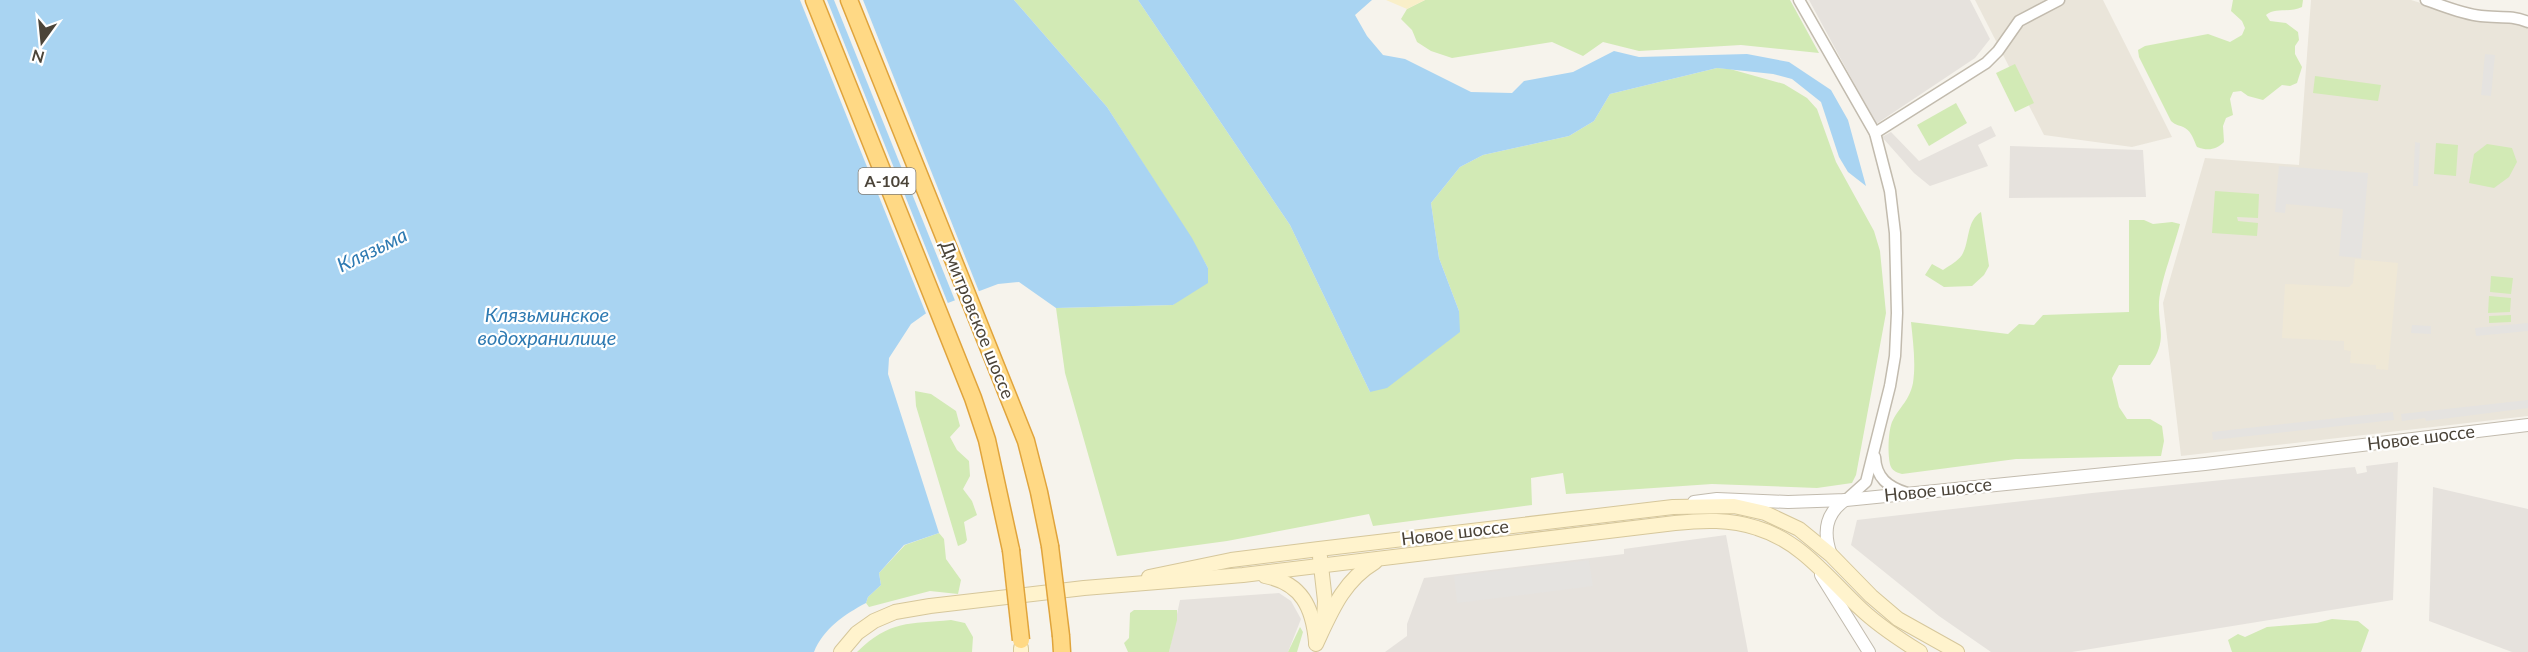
<svg xmlns="http://www.w3.org/2000/svg" width="2528" height="652" font-family="Lato,sans-serif">
<rect width="100%" height="100%" fill="#f6f3ec"/>
<g fill="#eae5da">
<path d="M1975,0H2103L2172,137L2132,147L2044,135Z"/>
<path d="M2311,0H2411L2483,22L2516,21L2528,26V416L2181,456L2163,303L2205,158L2299,165Z"/>
</g>
<g fill="#e6e2dd">
<path d="M1809,0H1970L1990,39L1975,58L1876,124Z"/>
<path d="M1991,126L1996,136L1978,145L1988,166L1930,186L1914,173L1882,137L1891,132L1919,161Z"/>
<path d="M2010,146L2143,150L2146,197L2009,198Z"/>
<path d="M2398,462L2393,600L2072,652H1991L1939,616L1851,545L1857,520L2092,493L2355,467L2357,474L2367,472L2366,466Z"/>
<path d="M2433,487L2528,509V652H2512L2429,621Z"/>
<path d="M1726,535L1748,652H1385L1407,636V624L1424,578L1624,554V549Z"/>
<path d="M1279,593L1291,601L1301,619L1288,652H1169L1180,600Z"/>
</g>
<path fill="#efe8d6" d="M2355,259L2398,263L2388,370L2376,369V365L2350,363L2351,351L2344,350V341L2282,338L2285,284L2349,287L2353,283Z"/>
<g fill="#d2eab5">
<path d="M1014,0H1138L1290,225L1370,392L1459,311L1439,258L1431,203L1460,167L1483,155L1569,136L1594,121L1610,94L1717,68L1730,69L1784,84L1807,98L1817,109L1836,162L1874,231L1880,251L1886,313L1856,475L1852,483L1817,488L1712,484L1566,494L1563,473L1531,478L1532,505L1373,526L1369,514L1227,541L1117,556L1065,373L1056,308L1173,305L1208,268L1191,238L1107,107Z"/>
<path d="M1425,0H1790L1819,53L1741,45L1639,51L1603,42L1583,56L1552,42L1452,58L1431,51L1417,42L1412,30L1401,19L1407,9Z"/>
<path d="M2233,0H2303L2302,7C2290,13 2276,7 2266,15L2270,21L2286,23L2298,32L2299,40L2295,46V54L2302,67L2297,83L2290,86L2282,85L2263,100L2248,96L2241,91L2233,92L2230,99L2233,115L2226,118L2223,126L2224,142C2216,150 2208,151 2197,147C2194,141 2192,132 2185,128C2180,125 2176,126 2171,121L2139,57L2138,50L2145,46L2208,34L2230,42L2242,35L2245,28L2242,21L2231,11Z"/>
<path d="M2015,64L2034,103L2015,112L1996,73Z"/>
<path d="M2315,76L2381,85L2378,101L2313,93Z"/>
<path d="M1956,103L1967,123L1929,146L1917,125Z"/>
<path d="M2436,143L2458,145L2456,176L2434,174Z"/>
<path d="M2487,144L2512,148L2517,162L2509,177L2494,188L2469,183L2474,154Z"/>
<path d="M2215,191L2259,194L2258,218L2237,217L2238,221L2258,223L2257,236L2212,233Z"/>
<path d="M1981,212L1989,266L1984,275L1972,286L1944,287L1925,275L1932,264L1943,270C1950,265 1957,262 1962,255C1970,242 1966,221 1981,212Z"/>
<path d="M2129,220H2144L2153,224L2172,222L2180,224C2175,244 2160,283 2159,302C2158,329 2168,340 2150,365H2119L2112,378L2119,407L2127,419H2150L2162,426L2164,441L2161,456L2016,459L1902,474C1898,473 1893,471 1891,467C1887,458 1888,428 1893,420C1901,405 1909,401 1913,383C1916,363 1913,342 1911,322L2008,334L2019,324L2034,325L2043,315L2129,312Z"/>
<path d="M2491,276L2513,278L2511,294L2490,292Z"/>
<path d="M2489,296L2511,298L2510,312L2488,313Z"/>
<path d="M2511,315V322L2489,323V316Z"/>
<path d="M915,391L931,394L956,411L960,426L950,437L957,450L969,461L970,476L963,489L972,501L977,515L964,522L967,540L965,543L958,546L916,406Z"/>
<path d="M939,533L944,539L946,559L961,580L958,594L930,591L869,607L866,603L868,597L881,585L879,573L905,545Z"/>
<path d="M1134,610H1177V620L1169,652H1128L1124,643L1129,638L1130,613Z"/>
<path d="M2332,619L2358,621L2369,630L2361,652H2232L2228,640L2238,634L2245,637L2267,627L2317,623Z"/>
<path d="M951,620L965,623L973,637L972,652H857C890,620 909,624 951,620Z"/>
<path d="M1300,627L1303,632L1297,652H1288Z"/>
</g>
<path fill="#f9efc9" d="M1386,0H1425L1407,9Z"/>
<g fill="#e5e3e0">
<path d="M2485,54L2495,55L2491,96L2481,95Z"/>
<path d="M2415,142L2420,143L2418,186H2413Z"/>
<path d="M2279,166L2368,173L2361,258L2339,256L2343,209L2286,204L2285,213L2275,212Z"/>
<path d="M2528,323V331L2476,336L2475,328Z"/>
<path d="M2412,325L2431,326V334L2411,333Z"/>
<path d="M2528,400V408L2426,421L2425,418L2402,421L2401,414Z"/>
<path d="M2393,412L2394,420L2213,440L2212,432Z"/>
<path d="M1589,560L1593,586L1457,603L1454,576Z"/>
</g>
<g fill="#a9d4f2">
<path d="M0,0H1014L1107,107L1192,238L1208,268V283L1173,305L1056,308L1019,282L998,284L932,309L911,324L889,358L888,374L939,533L904,545L879,573L881,585L868,597L866,603C845,614 823,629 814,652H0Z"/>
<path d="M1138,0H1372L1355,15L1367,36L1383,55L1405,59L1471,92L1512,93L1524,81L1573,72L1614,51L1639,57L1747,54L1789,62L1831,90L1848,120L1866,186L1848,172L1839,157L1821,102L1792,79L1773,74L1717,68L1610,94L1594,121L1569,136L1483,155L1460,167L1431,203L1439,258L1459,311L1460,332L1387,388L1370,392L1290,225Z"/>
</g>
<g fill="#f6f3ec">
<path d="M800,0H827L949,306L927,316Z"/>
<path d="M834,0H863L980,294L956,303Z"/>
</g>
<g fill="none" stroke-linecap="round" stroke-linejoin="round">
<defs>
<g id="minor">
<path d="M1799,0L1875,133L1890,191L1895,233L1897,313L1895,356L1890,386L1866,482L1846,500"/>
<path d="M2426,0C2444,6 2462,14 2481,16C2498,18 2512,15 2528,22"/>
<path d="M1875,133L1986,63L1998,51L2019,21L2059,0"/>
<path d="M1875,457C1876,478 1888,487 1907,493"/>
</g>
<g id="tertiary">
<path d="M1694,502L1717,499L1788,502L1846,500L2205,464L2528,425"/>
<path d="M1831,555C1823,533 1825,514 1845,500"/>
<path d="M1821,575L1869,652"/>
</g>
<g id="secondary">
<path d="M1320,557L1325,601L1324,619"/>
<path d="M1265,576C1302,583 1313,608 1316,642"/>
<path d="M1149,577L1231,560L1319,549L1673,507L1734,506L1765,513L1799,529L1831,555L1871,596L1898,619L1957,652"/>
<path d="M1316,644C1331,612 1343,581 1375,562"/>
<path d="M841,652L857,633L874,621L895,612L930,606L1084,588L1243,575L1675,523C1703,520 1730,519 1757,528C1801,541 1829,579 1861,609C1879,626 1899,639 1920,652"/>
<path d="M1021,652V648"/>
</g>
<g id="trunk">
<path d="M814,0L973,398L987,440L1011,550"/>
<path d="M849,0L1026,441L1039,492L1050,546"/>
<path d="M1061,636L1062,652"/>
</g>
</defs>
<use href="#minor" stroke="#c2bbae" stroke-width="13"/>
<use href="#tertiary" stroke="#c2bbae" stroke-width="14"/>
<use href="#secondary" stroke="#d6c79b" stroke-width="16"/>
<use href="#trunk" stroke="#e0a43c" stroke-width="19"/>
<use href="#minor" stroke="#fff" stroke-width="10"/>
<use href="#tertiary" stroke="#fff" stroke-width="12"/>
<use href="#secondary" stroke="#fff3cd" stroke-width="14"/>
<use href="#trunk" stroke="#ffd985" stroke-width="16"/>
<defs>
<g id="trunk-bridge">
<path d="M1050,546L1061,636"/>
<path d="M1011,550L1021,640"/>
</g>
</defs>
<use href="#trunk-bridge" stroke="#e0a43c" stroke-width="19" stroke-linecap="butt"/>
<use href="#trunk-bridge" stroke="#ffd985" stroke-width="16"/>
</g>
<g text-anchor="middle" stroke-width="4.5" stroke-linejoin="round" paint-order="stroke">
<rect fill="#fff" stroke="#817c74" stroke-width="1.5" x="858.5" y="168" width="57" height="26" rx="4.5"/>
<g font-size="16" font-weight="bold" fill="#4b4439">
<text x="887" y="187">А-104</text>
</g>
<g font-size="18" fill="#4b4439" stroke="#fff">
<text transform="translate(977 320) rotate(68)" y="6">Дмитровское шоссе</text>
<text transform="translate(2421 438) rotate(-7)" y="6">Новое шоссе</text>
<text transform="translate(1938 490) rotate(-6)" y="6">Новое шоссе</text>
<text transform="translate(1455 533) rotate(-7)" y="6">Новое шоссе</text>
</g>
<g font-size="20" font-style="italic" fill="#2e7ab2" stroke="#fff">
<text transform="translate(372 250) rotate(-26)" y="7">Клязьма</text>
<text x="547" y="322">Клязьминское<tspan x="547" dy="23">водохранилище</tspan></text>
</g>
</g>
<g transform="translate(42 42) rotate(195)" stroke="#ffffff" stroke-width="4.5" paint-order="stroke">
<path d="M0-4.5L10 22L0 15L-10 22Z" fill="#4b4439"/>
<text y="-9" font-size="16" font-weight="bold" text-anchor="middle" fill="#4b4439">N</text>
</g>
</svg>
